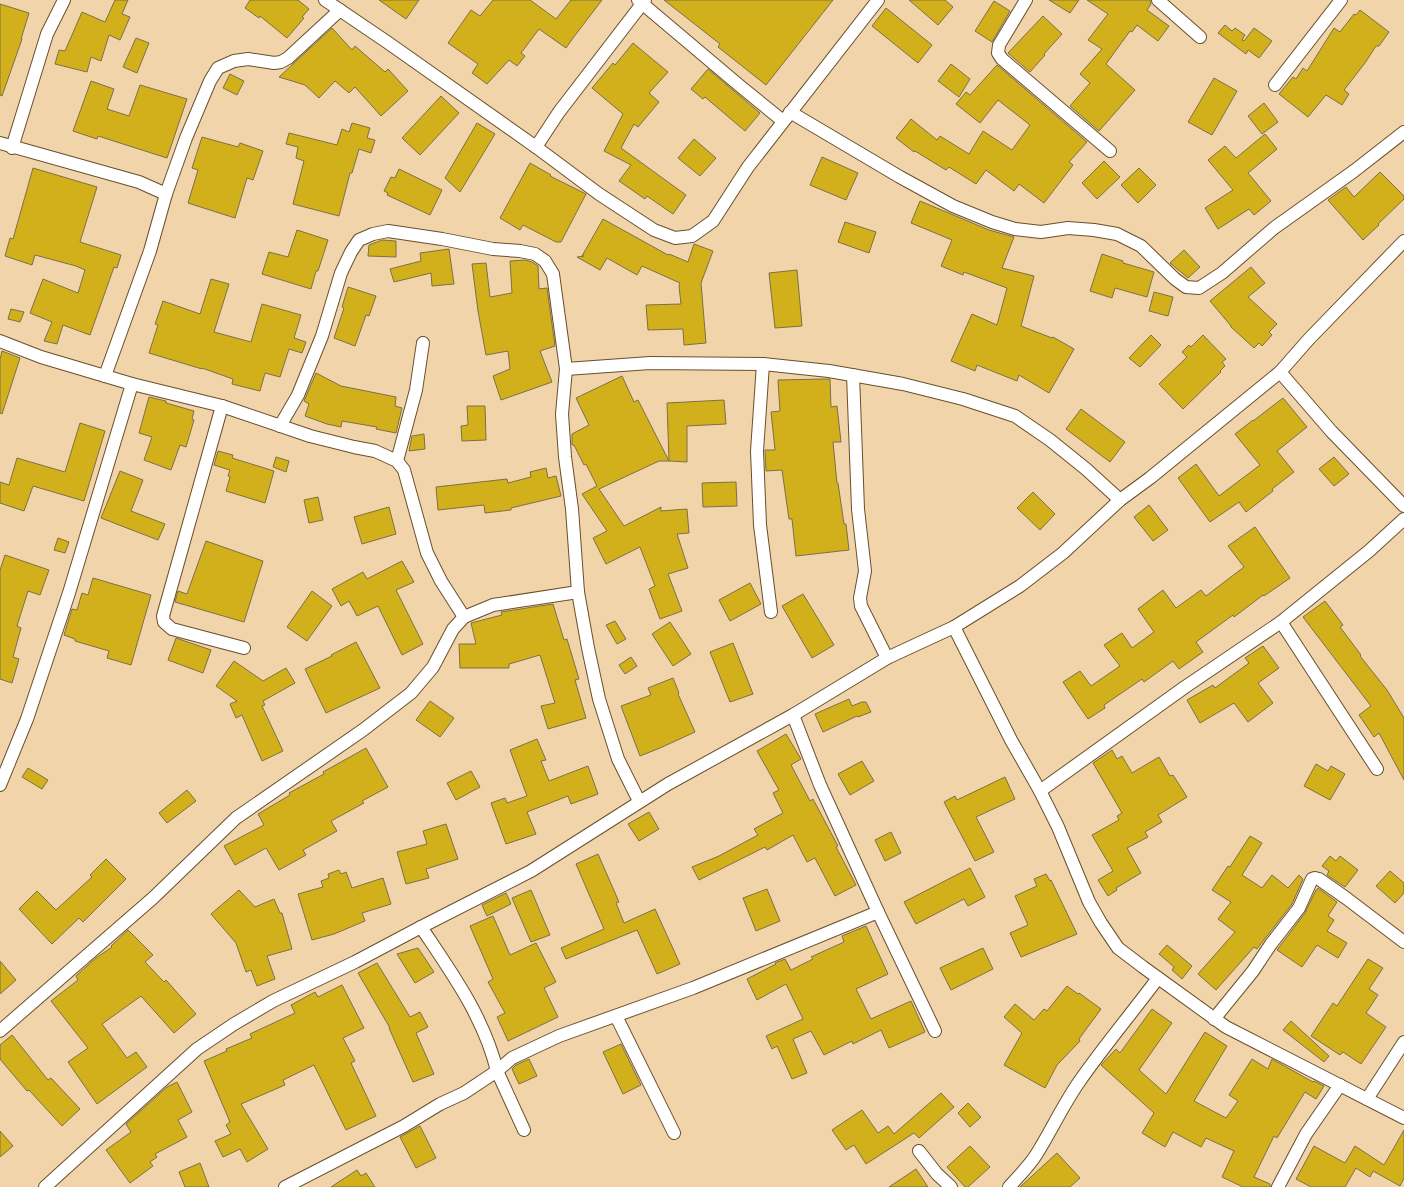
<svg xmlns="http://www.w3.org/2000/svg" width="1404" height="1187" font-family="'Source Sans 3',sans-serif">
<rect width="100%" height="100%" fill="#f2d4ab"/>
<g fill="#d2b01c" stroke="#7c7044">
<path d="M115,0H128L122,14L130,17L120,40L109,35L101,61L91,57L87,72L55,64L59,50L65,51L82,12L105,22Z"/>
<path d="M250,0H298L309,9L302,17L304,18L287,38L260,16L259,18L245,8Z"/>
<path d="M379,0H419L406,19Z"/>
<path d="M493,0H530L556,19L571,0H602L573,38L566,48L539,29L521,53L525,56L517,66L509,60L487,84L472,73L478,64L448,43L471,10L480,16Z"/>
<path d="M664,0H833L766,85L718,47L720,44Z"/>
<path d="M909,0H945L953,7L938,25Z"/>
<path d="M1049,0H1079L1070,13Z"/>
<path d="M1087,0H1150L1151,4L1147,10L1169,26L1158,41L1137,25L1132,32L1130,31L1106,64L1135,90L1099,131L1070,106L1090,83L1080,74L1102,49L1088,40L1108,14Z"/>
<path d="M994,1L1010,11L992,42L975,31Z"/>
<path d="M0,4L29,13L21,39H22L2,96L0,95Z"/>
<path d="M886,8L932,45L918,63L872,26Z"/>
<path d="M1360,10L1389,32L1379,46H1376L1365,63L1344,90L1349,94L1342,105L1326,95L1308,117L1279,94L1293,77L1296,79L1303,68L1307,71L1334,28L1340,32L1354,14L1356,15Z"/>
<path d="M1043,16L1062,34L1044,54L1045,55L1030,72L1008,53Z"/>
<path d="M1225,25L1232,31L1235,28L1245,35L1242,40L1244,41L1254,28L1272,41L1259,58L1248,50L1246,54L1218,33Z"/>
<path d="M332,28L352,50L355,46L385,72L388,69L408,91L381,116L355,87L349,93L335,81L319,98L305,85L279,77Z"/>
<path d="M136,38L149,43L137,73L123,67Z"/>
<path d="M633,43L668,72L649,93L659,102L638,127L634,124L621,148L686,195L673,214L647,196L645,199L619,181L631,165L604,151L623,114L592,88L613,63L615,65Z"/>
<path d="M951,64L970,79L959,97L938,81Z"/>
<path d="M997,65L1087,142L1069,162L1073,165L1044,203L1019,184L1014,191L986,170L976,184L949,167L946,170L915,151L914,152L896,138L911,119L937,140L940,136L969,154L983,131L1012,150L1030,125L998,100L980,123L956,104L966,92L970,95Z"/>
<path d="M708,69L760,113L745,131L705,97L703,99L691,89Z"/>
<path d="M230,74L244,81L237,95L223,88Z"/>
<path d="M1214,78L1237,91L1212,135L1188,122Z"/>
<path d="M91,81L114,89L107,109L129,116L140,85L187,99L167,158L98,136L97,139L73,131Z"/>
<path d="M441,96L459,113L420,155L402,138Z"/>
<path d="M1264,103L1278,122L1262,134L1248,116Z"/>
<path d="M352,123L370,128L367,138L375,140L371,153L359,149L352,173H350L339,216L293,204L304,161L296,158L298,147L286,144L289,133L337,145L342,129L349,132Z"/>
<path d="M477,123L495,134L460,192L445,178Z"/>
<path d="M1265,134L1277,149L1248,173L1271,201L1254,215L1249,209L1218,229L1205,208L1233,190L1208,160L1225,146L1236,158Z"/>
<path d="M202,137L238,147L240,143L263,151L253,180L247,178L235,218L188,203L198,170L192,168Z"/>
<path d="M694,139L716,158L700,176L678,158Z"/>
<path d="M822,157L858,173L846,200L810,185Z"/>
<path d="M1104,161L1120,177L1097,199L1082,183Z"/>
<path d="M530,163L551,175L550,176L586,194L561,242H556L523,225L520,230L500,218Z"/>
<path d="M33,168L97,187L80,242L121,255L117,268L114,267L90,335L63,325L57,344L44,341L52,322L30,313L43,279L78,293L85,270L76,266L35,255L32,265L5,256L10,238L13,239Z"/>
<path d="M1139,168L1156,185L1138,203L1121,185Z"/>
<path d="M399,169L442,190L430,215L387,195L388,193L384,191L391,177L395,178Z"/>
<path d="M1380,172L1404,196V199L1378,224L1379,225L1363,240L1328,200L1346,187L1354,197Z"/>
<path d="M920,201L989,230L1014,237L1002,268L1034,276L1021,326L1052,338L1053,337L1074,349L1049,393L1019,375L1017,381L977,365L975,371L951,361L972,314L997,325L1007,288L964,272L963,275L941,266L952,240L911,223Z"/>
<path d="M603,219L668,255L669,254L688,262L694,244L713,251L701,283L706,343L684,345L683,329L648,330L646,305L681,304L679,286L680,283L642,266L637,275L607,258L600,270L577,257L584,256H582Z"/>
<path d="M845,222L876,232L869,253L838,242Z"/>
<path d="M297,230L328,240L318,271H316L311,289L262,274L269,252L288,257Z"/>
<path d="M382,240L396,241V257L368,256L369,245Z"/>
<path d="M449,249L454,284L432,286L431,273L394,282L390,269L421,261L420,253Z"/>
<path d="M1184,250L1200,267L1188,278L1170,263Z"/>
<path d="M1102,254L1123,261V263L1154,272L1147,297L1115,288L1112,298L1090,291Z"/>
<path d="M525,260L532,262L538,266L539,289L547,288L555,346L540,351L552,382L501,400L493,376L510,369L508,351L486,355L478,311L472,264L486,263L490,297L512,293L510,261Z"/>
<path d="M1251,267L1265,283L1248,297L1277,324L1269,332L1272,335L1262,346L1259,343L1254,348L1231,327V326L1210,301Z"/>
<path d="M797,270L802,326L775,328L769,273Z"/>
<path d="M211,279L229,284L214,332L251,342L262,304L301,315L294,338L306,342L302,353L289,349L280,377L265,373L260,391L232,384L233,379L202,368V369L149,353L158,325L155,324L163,301L200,314Z"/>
<path d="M348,287L376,296L369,316L366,315L355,346L334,338L344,308L342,307Z"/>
<path d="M1154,292L1173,297L1168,316L1149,311Z"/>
<path d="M11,309L24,312L20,322L8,319Z"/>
<path d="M1151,335L1161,345L1140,367L1129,358Z"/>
<path d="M1203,335L1226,359L1222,362L1225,366L1220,371L1221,372L1183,409L1159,384L1187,357L1182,352L1189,345L1191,347Z"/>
<path d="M2,351L20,358L2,414L0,413V359Z"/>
<path d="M316,373L341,386L396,397L395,406L402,408L396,433L376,429L377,427L342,421L341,427L327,424L305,416L309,404L304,401Z"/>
<path d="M622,376L634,402L638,400L669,461H659L599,489L624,526L661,507V511L687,509L689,533L677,534L688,568L668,574L682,611L660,619L649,589L655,586L640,547L606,564L593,538L607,531L582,494L597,486L586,464L584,465L574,445H572V434L589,425L576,398Z"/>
<path d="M823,379H830L831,407L837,406L841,442H833L837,483H838L844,524H846L849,550L796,556L792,519H789L782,470L766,471L765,450H775L771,412L780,411L778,380Z"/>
<path d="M149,397L166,401V403L194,411L192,419L194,420L186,447L180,445L171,470L144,460L152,437L139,433Z"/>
<path d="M1283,398L1307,427L1277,451L1294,472L1272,489L1273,491L1246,512L1239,502L1210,522L1178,478L1196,464L1219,496L1260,465L1235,434L1253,420V421Z"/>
<path d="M724,400L726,424L687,426V462L669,461L667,403Z"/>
<path d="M467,406H485L486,440L462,441L461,426L468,425Z"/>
<path d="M1081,409L1125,442L1110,462L1066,429Z"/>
<path d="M80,423L105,431L84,501L33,486L24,511L0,503V482L9,485L17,458L65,472Z"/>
<path d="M424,434L425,449L409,451L412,436Z"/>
<path d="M218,451L233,455L232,458L274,471L265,503L226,491L230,477L228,476L230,470L214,465Z"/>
<path d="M276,457L289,461L286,472L273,467Z"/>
<path d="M1334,457L1349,474L1334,486L1319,469Z"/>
<path d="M546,468L548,478L556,476L561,496L511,508V510L485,513L484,505L438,510L436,487L507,479L508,483L531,477L530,472Z"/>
<path d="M120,471L143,480L131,511L165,524L158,540L101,518Z"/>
<path d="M736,482L737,506L703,507L702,483Z"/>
<path d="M1033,492L1055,514L1040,530L1017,508Z"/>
<path d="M318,497L323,520L309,523L304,500Z"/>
<path d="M1149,505L1168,530L1153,541L1134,517Z"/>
<path d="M389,507L396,534L362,544L354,517Z"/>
<path d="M1255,527L1290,578L1264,596L1263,595L1234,617L1233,615L1196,642L1203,652L1179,669L1173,661L1144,682L1142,679L1104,705L1105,708L1088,719L1063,682L1080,671L1091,686L1120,666L1104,645L1122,633L1132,648L1154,632L1138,609L1163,590L1176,608L1201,590L1206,596L1244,567L1228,546Z"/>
<path d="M58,538L69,542L65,553L54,550Z"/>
<path d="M206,541L263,561L244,622L175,602L178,591L187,594Z"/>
<path d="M5,555L49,570L40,595L28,591L17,626L21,628L13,657L19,659L12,683L0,679V570Z"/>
<path d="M402,561L414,582L396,590L423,644L402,655L378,606L357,616L349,601L341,606L332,589L363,572L367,579Z"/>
<path d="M93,578L151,595L131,665L107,658L109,651L75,641V639L64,635L72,609L77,610L82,593L88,595Z"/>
<path d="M750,583L761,604L730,621L719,600Z"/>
<path d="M312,591L332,606L307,641L287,627Z"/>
<path d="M803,594L834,645L812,658L782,606Z"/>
<path d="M1325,601L1343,625L1340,627L1361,655L1360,656L1387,690L1404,718V780L1379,733L1374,737L1359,715L1371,706L1303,617Z"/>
<path d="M553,604L564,640L567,639L579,679L575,680L586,718L548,729L541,706L555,703L540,655L509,664V668H460L459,644H476L471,623L502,615L501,612Z"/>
<path d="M615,621L626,639L617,644L606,625Z"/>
<path d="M670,622L691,654L673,666L652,634Z"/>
<path d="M176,638L211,650L203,673L168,660Z"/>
<path d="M356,642L380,688L326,713L305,669L332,656L331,655Z"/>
<path d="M733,643L753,694L730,702L710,652Z"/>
<path d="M1263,646L1279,668L1258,683L1273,703L1248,722L1234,703L1200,723L1187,700L1213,685L1215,688L1249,663L1245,658Z"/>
<path d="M631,657L637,666L625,674L619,665Z"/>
<path d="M234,661L263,681L286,668L295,683L263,701L265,705L262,706L283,751L262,761L242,715L236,718L230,704L237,701L216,686Z"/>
<path d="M673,678L679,693L678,694L695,732L660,748L640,756L621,706L651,695L648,688Z"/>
<path d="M849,699L852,706L862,702H866L871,712L858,717L857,716L823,732L815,714Z"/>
<path d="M430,701L454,718L440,737L416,720Z"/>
<path d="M786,734L801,759L791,765L810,801L813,799L838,846L836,847L856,885L835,896L815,858L807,862L793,835L767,850L765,847L699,880L692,867L719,856L758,835L754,829L783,813L773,793L779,790L757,751Z"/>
<path d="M537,739L546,760L541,761L549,781L588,766L598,794L571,804L568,796L527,812L536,834L506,844L491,803L505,798L507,803L527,796L510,750Z"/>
<path d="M366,748L388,787L362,801L364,803L331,821L337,831L303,850L306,855L279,870L266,848L235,865L224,846L264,825L258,814L290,795L289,793L324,774L323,772Z"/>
<path d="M1112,750L1117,759L1122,756L1132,773L1159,757L1170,776L1173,775L1187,797L1158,815L1162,822L1145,832L1148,837L1127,848L1141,873L1116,888L1117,890L1108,896L1098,880L1113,871L1092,835L1119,820L1117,816L1122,813L1093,763Z"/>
<path d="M862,761L874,781L850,795L838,774Z"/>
<path d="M1316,764L1328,771L1331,766L1345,774L1330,800L1304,786Z"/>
<path d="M28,768L48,780L42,789L22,777Z"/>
<path d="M471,771L480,787L456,800L447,783Z"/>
<path d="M1005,777L1015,799L976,817L994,852L975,861L944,802L955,796L957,800Z"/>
<path d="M187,790L196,801L167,823L159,813Z"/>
<path d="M649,812L659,829L639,841L628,824Z"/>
<path d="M446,824L458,859L426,869L429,878L406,884L397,852L427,844L423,831Z"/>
<path d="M891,832L901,853L885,861L875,840Z"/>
<path d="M1250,836L1262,843L1242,875L1262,888L1272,875L1288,888L1299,875L1303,879L1292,904L1263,941L1257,949L1254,947L1216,990L1198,974L1235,932L1218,919L1231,902L1212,890L1228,866L1230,867Z"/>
<path d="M598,854L619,902L616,903L624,923L655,909L680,964L657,974L637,930L566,959L561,948L604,929L576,864Z"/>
<path d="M1330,856L1336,861L1340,856L1358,870L1345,887L1327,875L1329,871L1322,866Z"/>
<path d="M106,859L126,879L83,922L79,918L52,944L19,909L37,891L56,910L92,877L90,875Z"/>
<path d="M970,868L985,897L968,906L964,899L916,924L904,902Z"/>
<path d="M339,870L341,874L346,872L352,888L383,878L391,904L362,913L365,921L334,934L312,940L298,894L323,887L321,881L329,878L328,874Z"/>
<path d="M1390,871L1404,883V893L1395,903L1376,886Z"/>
<path d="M1046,874L1050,881L1051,880L1077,934L1021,957L1010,933L1028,925L1015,896L1037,886L1034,879Z"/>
<path d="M1318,888L1337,902L1328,916L1334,920L1327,931L1347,943L1338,958L1317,945L1302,967L1277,950L1305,913L1316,890H1317Z"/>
<path d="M767,889L780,921L756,931L743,898Z"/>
<path d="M239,890L255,907L274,899L280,913H282L292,949L267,956L275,979L257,986L251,970L246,972L236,943L211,914Z"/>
<path d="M531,890L550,935L531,942L512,898Z"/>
<path d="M506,893L511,904L487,916L482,905Z"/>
<path d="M493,916L510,955L536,943L556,982L544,988L558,1017L508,1041L497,1017L505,1013L488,982L493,979L470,926Z"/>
<path d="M866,926L888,974L856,989L871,1019L911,1001L925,1032L889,1048L881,1030L853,1044L852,1041L824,1055L811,1031L793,1039L807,1073L792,1079L777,1046L772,1049L766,1036L803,1019L786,984L757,1000L747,979L776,964L775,963L785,959L791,970L813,959L811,957L844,942L842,936Z"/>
<path d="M128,930L153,955L145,962L164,982L166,980L196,1014L174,1033L141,996L102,1024L127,1058L136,1052L147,1067L97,1104L68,1062L88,1048L51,1001L78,980L76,976L96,958L112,947L111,946Z"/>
<path d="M1167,945L1192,966L1182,979L1172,970L1174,967L1159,954Z"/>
<path d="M418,948L434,972L415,983L397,954Z"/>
<path d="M983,948L993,969L951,990L940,968Z"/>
<path d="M1368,959L1383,968L1369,989L1378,995L1366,1013L1386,1027L1361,1064L1343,1052L1340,1055L1311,1036L1333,1003L1337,1006Z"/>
<path d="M0,961L16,980L0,994Z"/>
<path d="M377,963L410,1017L420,1012L428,1027L416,1033L434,1074L413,1082L389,1028H390L358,973Z"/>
<path d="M342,985L364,1028L343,1038L355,1061L351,1063L376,1116L346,1130L314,1065L283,1080L285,1085L241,1104L268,1149L247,1162L240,1149L223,1157L215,1141L231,1134L226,1125L230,1122L204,1061L227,1051L226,1049L252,1038L250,1034L295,1013L291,1005L315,992L318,997Z"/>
<path d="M1067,986L1078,994L1079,993L1101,1009L1079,1039L1080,1041L1057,1065L1045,1088L1004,1065L1022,1033L1004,1017L1015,1004L1034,1020L1044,1009L1047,1011Z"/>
<path d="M1152,1009L1172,1023L1139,1070L1166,1094L1205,1032L1227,1046L1194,1101L1226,1118L1238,1101L1229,1095L1252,1059L1268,1069L1272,1059L1313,1082L1314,1081L1324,1086L1316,1099L1305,1092L1277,1138L1274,1136L1254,1177L1270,1184V1187H1243L1222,1177L1234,1151L1206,1138L1201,1147L1173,1132L1165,1147L1142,1133L1154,1113L1101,1065L1116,1049L1120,1053Z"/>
<path d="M1291,1021L1329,1056L1324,1062L1283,1030Z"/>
<path d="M12,1035L48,1080L51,1078L80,1109L62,1126L29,1090L27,1091L0,1059V1045Z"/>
<path d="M621,1044L641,1085L623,1094L603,1052Z"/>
<path d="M529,1059L537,1076L519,1084L512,1069L516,1065Z"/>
<path d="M177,1082L192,1112L178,1120L187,1137L155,1154L157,1157L150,1162L153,1166L130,1183L106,1150L131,1132L126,1124L167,1087Z"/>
<path d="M941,1093L954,1107L919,1138L914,1133L866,1164L854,1145L846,1150L832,1130L862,1110L878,1133L888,1126L894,1134Z"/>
<path d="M968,1103L981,1117L970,1127L958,1113Z"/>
<path d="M420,1126L436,1158L416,1168L400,1137Z"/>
<path d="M1404,1130V1178L1400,1186L1373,1171L1370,1177L1356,1168L1345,1187H1311L1296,1179L1314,1146L1345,1163L1355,1146L1384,1165Z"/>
<path d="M0,1131L13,1146L0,1157Z"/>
<path d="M970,1146L990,1167L968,1187H965L947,1167Z"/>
<path d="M1057,1153L1080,1178L1070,1187H1020Z"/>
<path d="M200,1163L209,1187H185L179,1172Z"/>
<path d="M916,1169L928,1187H889Z"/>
<path d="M357,1170L361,1176L366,1173L375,1187H331Z"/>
</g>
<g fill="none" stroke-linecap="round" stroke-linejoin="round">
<defs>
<g id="minor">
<path d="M325,0L387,42L536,147L559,112L645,0"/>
<path d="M638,0L740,86L783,121"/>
<path d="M1026,0L999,45L998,53L1002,59L1110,151"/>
<path d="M1158,0L1200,37"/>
<path d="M1275,85L1341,0"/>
<path d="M790,112L900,177L953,206L992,222L1015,229L1041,232L1068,228L1094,230L1117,234L1141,246L1175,279L1186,287L1199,288L1222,273L1274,228L1354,171L1404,132"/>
<path d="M0,143L139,182L166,194"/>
<path d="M536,147L599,194L654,230L675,238L692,236L713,221L748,167L878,0"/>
<path d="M12,148L47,34L64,0"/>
<path d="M0,341L41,357L132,384L222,406L310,436L354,447L375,451L397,461L404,470L427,553L441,581L464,617"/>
<path d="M763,364L757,451L760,525L771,612"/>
<path d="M566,369L650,363L763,364L829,371L903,384L963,399L1015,416L1050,440L1086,469L1120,500"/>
<path d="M1280,372L1331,431L1404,506"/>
<path d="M853,375L858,509L865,571L860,598L861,606L887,658"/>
<path d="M105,376L150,251L166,194L186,138L210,81L218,68L234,61L248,59L274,63L281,62L288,58L340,10"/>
<path d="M222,406L163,616L164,622L172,629L244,648"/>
<path d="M280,426L298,395L322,336L341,273L351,252L359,240L373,234L388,231L442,239L493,249L520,251L535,254L545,261L553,274L566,369L562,414L565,457L572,509L578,592L588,648L599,699L618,759L639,801"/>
<path d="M397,461L416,390L423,343"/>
<path d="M1281,622L1377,769"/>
<path d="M954,627L1011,740L1040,791L1058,827L1089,902L1101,923L1118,948L1143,967L1226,1027L1404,1118"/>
<path d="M793,715L820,785L878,912L935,1031"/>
<path d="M0,785L27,719L69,593L132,384"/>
<path d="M1040,791L1185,687L1281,622L1369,551L1404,519"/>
<path d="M616,1016L674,1133"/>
<path d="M1214,1019L1253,971L1271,944L1299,908L1312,879L1315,878L1319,879L1346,898L1404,942"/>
<path d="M0,1031L153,898L236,818L363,730L411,693L433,667L453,629L464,617L493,605L578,592"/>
<path d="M1367,1099L1404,1042"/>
<path d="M524,1130L497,1071L512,1058L559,1036L693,988L878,912"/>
<path d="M919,1151L937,1174L951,1187"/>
<path d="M45,1187L197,1049L234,1024L273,1001L355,962L421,927L531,871L668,784L793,715L887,658L954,627L1020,586L1063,553L1120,500L1150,478L1280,372L1309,339L1404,241"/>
<path d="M285,1187L404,1126L440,1104L464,1093L497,1071C484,1017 451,972 421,927"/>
<path d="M1009,1187C1018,1177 1029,1166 1036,1155C1051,1131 1063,1105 1079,1082C1104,1046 1132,1013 1158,978"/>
<path d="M1278,1187L1306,1134L1340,1085"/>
</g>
</defs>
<use href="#minor" stroke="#694f2a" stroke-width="14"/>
<use href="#minor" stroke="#fff" stroke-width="12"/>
</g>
</svg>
